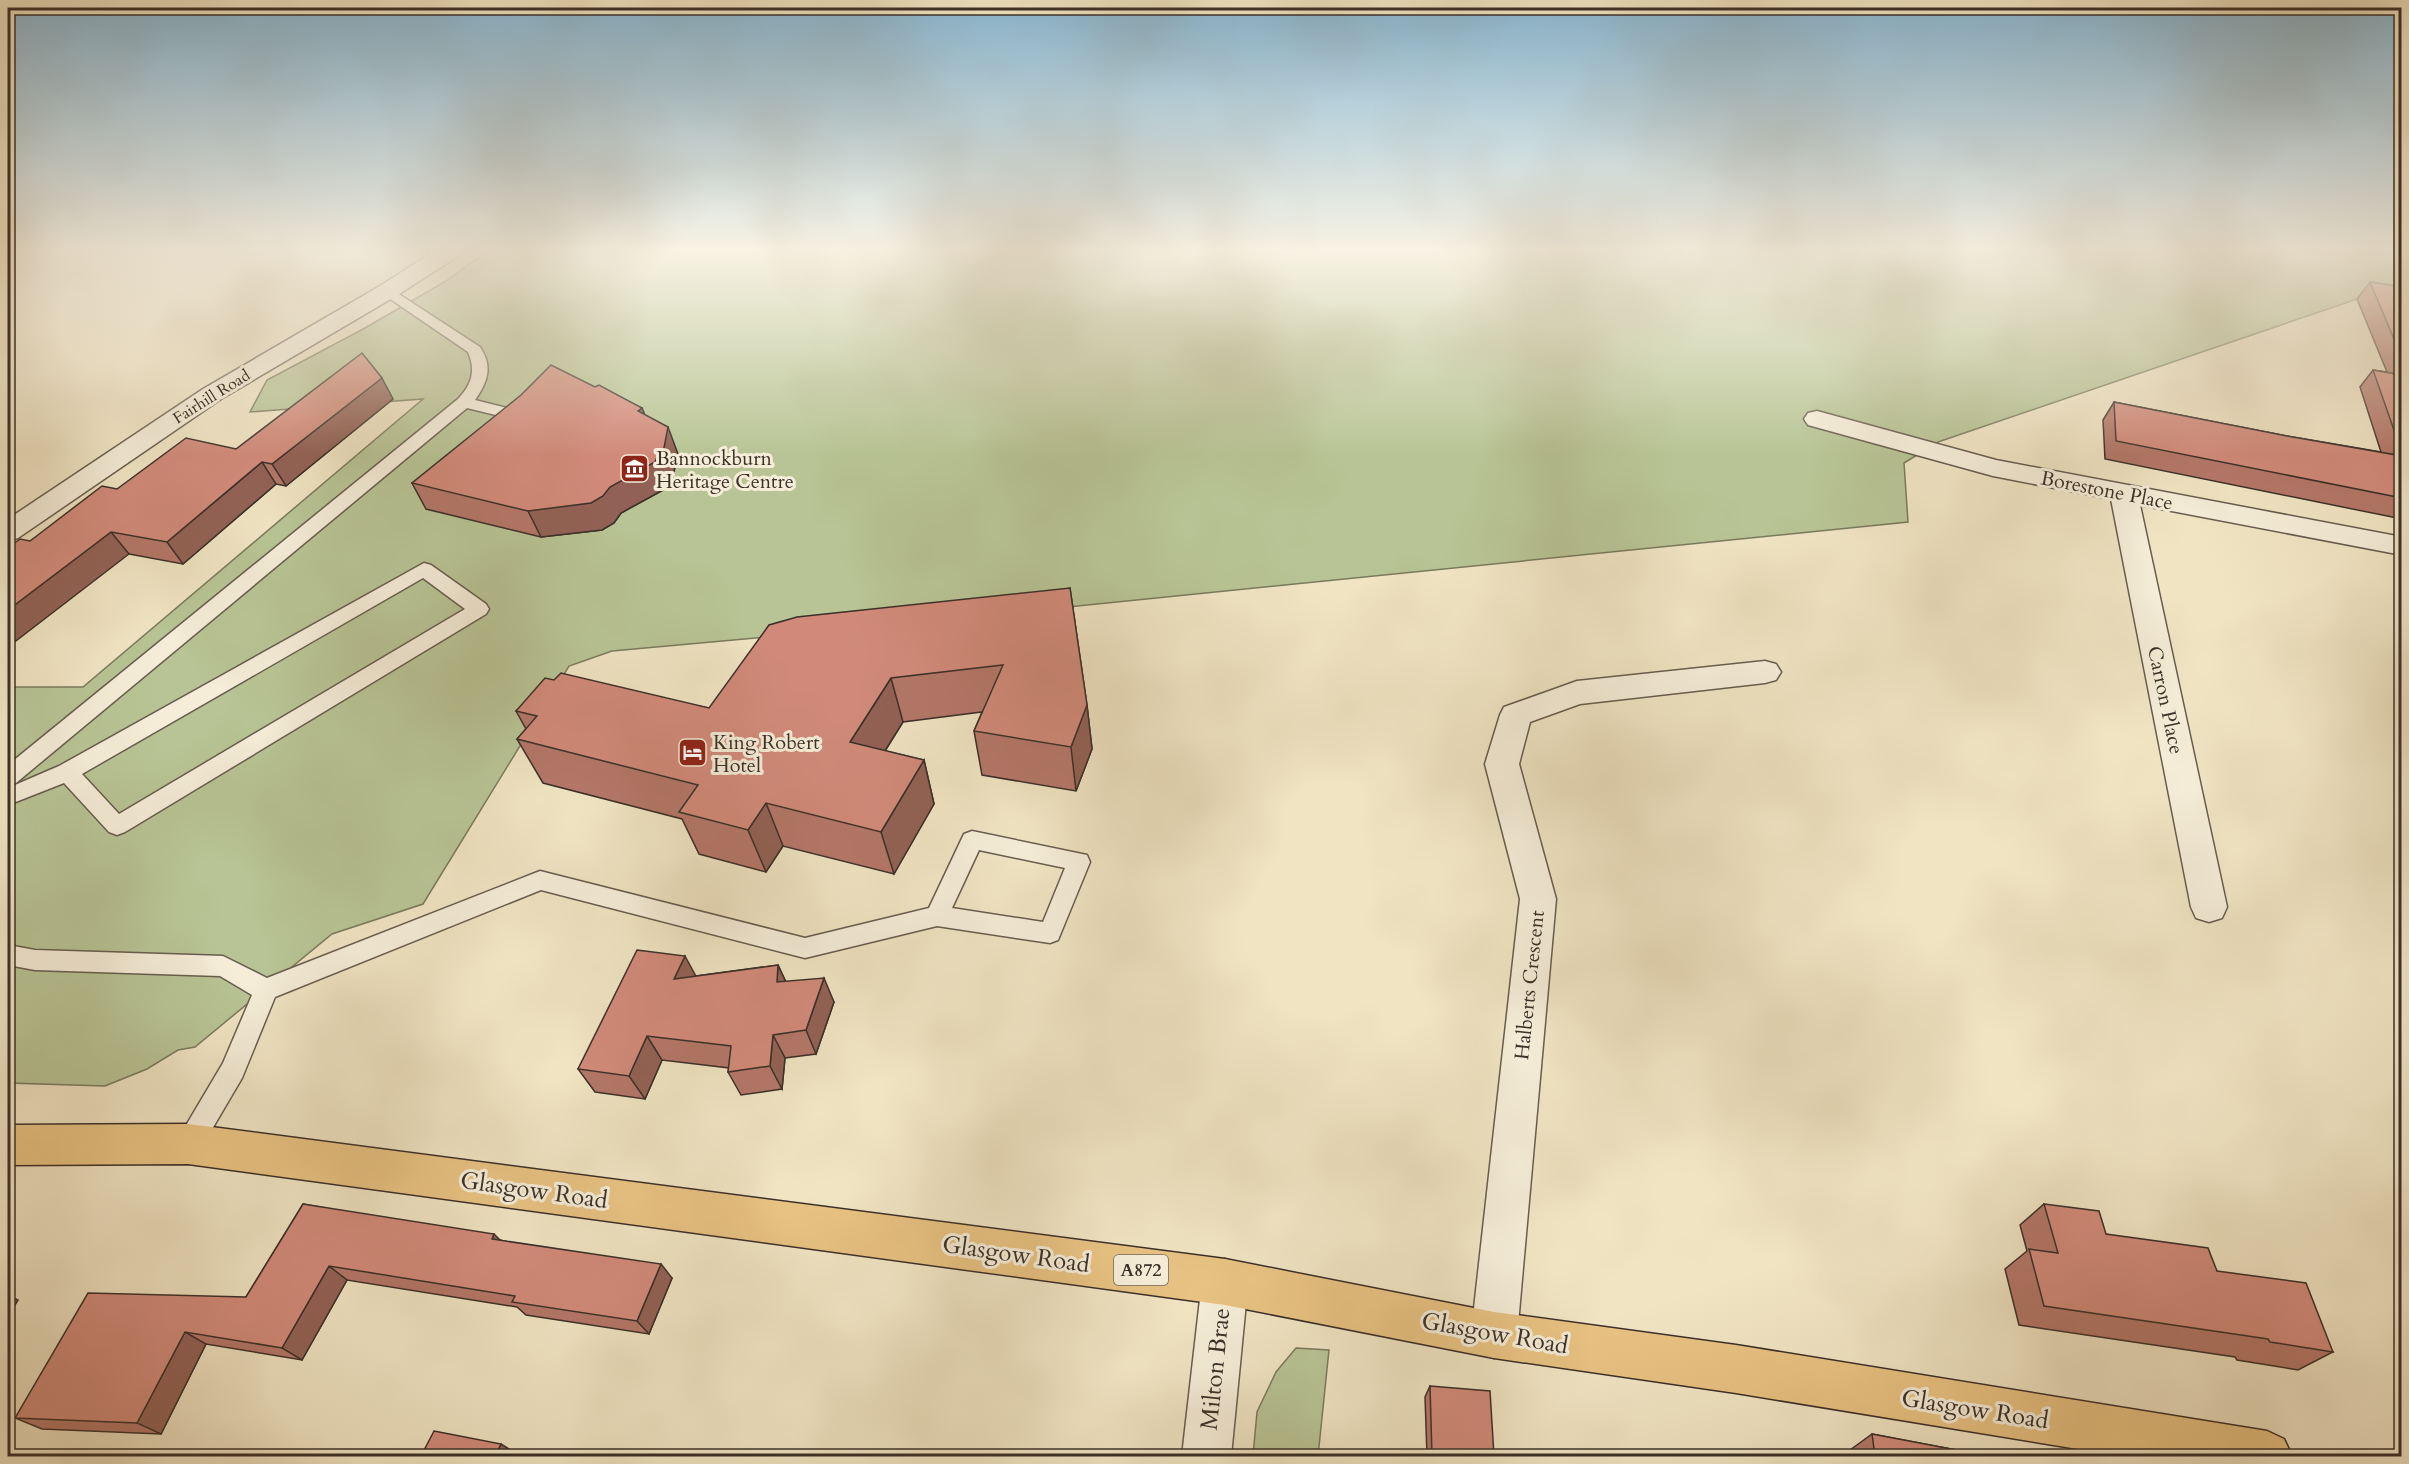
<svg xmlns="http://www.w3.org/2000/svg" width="2409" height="1464" font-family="Cardo,serif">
<rect width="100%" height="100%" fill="#f0e4c3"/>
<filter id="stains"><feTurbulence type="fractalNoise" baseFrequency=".00333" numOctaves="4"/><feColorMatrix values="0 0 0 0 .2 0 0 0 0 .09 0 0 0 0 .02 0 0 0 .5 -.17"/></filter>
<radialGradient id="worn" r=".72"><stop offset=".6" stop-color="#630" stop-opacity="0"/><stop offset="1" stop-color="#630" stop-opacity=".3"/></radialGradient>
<g fill="#b8c495" stroke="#7a7a5e" stroke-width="1.5">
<path d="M489,250H2401V294H2372L1938,442L1904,463L1908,522L811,633L612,651L569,666L423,904L332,934L195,1047L178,1050L147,1069L105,1086L8,1083V687H83L423,399L250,412L267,380L365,328L446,281Z"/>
<path d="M1296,1348L1329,1350L1318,1456H1253L1257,1412L1276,1372Z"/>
</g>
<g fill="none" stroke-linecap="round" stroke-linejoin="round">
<defs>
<g id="service">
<path d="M388,287L480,347C493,366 488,382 475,400L531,414L533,417L531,420L525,422L467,408L16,783L8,785V765L458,399C472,384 476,371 468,352L383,294L381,291Z"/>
<path d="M424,563L431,565L486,604L489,609L486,614L125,832L117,835L109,832L64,783L8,805V788L59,766ZM423,578L465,609L119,814L82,774Z"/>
<path d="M972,831L1087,855L1090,862L1058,940L1050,943L937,926L805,958L541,890L275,997L242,1078L198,1153L188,1157L178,1153L175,1144L223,1063L252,995L220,976L35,970L8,965V945L35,950L223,956L267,978L540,871L805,938L929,908L964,834ZM979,850L1065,868L1043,922L952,908Z"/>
</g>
<g id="minor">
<path d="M436,250H463L460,255L396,296L221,399L18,538L8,541V519L203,389L380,286Z"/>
<path d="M1817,411L1996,460L2402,537V555L2140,505L2227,907L2222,918L2209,922L2196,918L2191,907L2111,499L1993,476L1808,425L1804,419L1808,413Z"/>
<path d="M1765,661L1776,664L1781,672L1776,680L1765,683L1580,704L1530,722L1519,764L1556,899L1517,1335L1510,1351L1494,1358L1478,1351L1471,1335L1520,899L1485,764L1500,715L1504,707L1577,681Z"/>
<path d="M1225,1259L1241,1266L1248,1282L1231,1456H1182L1202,1282L1209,1266Z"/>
</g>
<path id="primary" d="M188,1124L1225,1259L1494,1312L1736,1345L2267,1431L2284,1439L2292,1456H2121L1736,1393L1494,1358L1225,1305L188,1164L8,1165V1125Z"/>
</defs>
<use href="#service" stroke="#685d4f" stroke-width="3"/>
<use href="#minor" stroke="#685d4f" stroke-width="3"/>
<use href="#primary" stroke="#3b3028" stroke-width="3"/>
<use href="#service" fill="#f5edd8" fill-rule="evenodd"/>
<use href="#minor" fill="#f5edd8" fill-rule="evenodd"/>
<use href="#primary" fill="#e8c282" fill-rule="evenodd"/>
</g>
<g fill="#b47769" stroke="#3b3028" stroke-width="1.5">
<path d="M2370,282L2402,287V516H2399L2397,518L2105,459L2103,420L2114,402L2287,436L2381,452L2360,387L2373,370L2387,372L2357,299Z"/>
<path d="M595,387L642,408L645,415L678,454L672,480L668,481L665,489L621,513L614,523L602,530L541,537L426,509L412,483Z"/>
<path d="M393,399L286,486L276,484L183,564L129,554L30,541L117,489L236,449Z"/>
<path d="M1070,588L1087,705L1092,749L1076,791L982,775L974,731L982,712L903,722L885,751L924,760L934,804L894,874L783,846L766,872L699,854L682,819L543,783L517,739L526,729L516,711L554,680L709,708Z"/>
<path d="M778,965L786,982L834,1002L816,1054L785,1058L782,1089L741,1095L728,1072L729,1068L662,1060L645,1099L595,1092L578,1069L696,976Z"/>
<path d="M303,1204L500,1240L672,1278L649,1334L526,1315L517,1307L347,1280L302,1360L206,1344L161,1434L42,1429L15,1418L246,1297Z"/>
<path d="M2044,1204L2106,1234L2217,1271L2333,1352L2298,1370L2237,1360L2235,1357L2019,1325L2005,1269L2027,1251L2020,1225Z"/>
<path d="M1430,1386L1494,1456H1427L1425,1397Z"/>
<path d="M1872,1434L1988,1456H1851L1850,1450Z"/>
</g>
<g fill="#926155" stroke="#3b3028" stroke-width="1.5">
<path d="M382,378L393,399L286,486L272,464Z"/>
<path d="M642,408L652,435L638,411Z"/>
<path d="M668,427L678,454L672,480L668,481L665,489L621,513L614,523L602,530L541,537L528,511Z"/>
<path d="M262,462L276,484L183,564L167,542Z"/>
<path d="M111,532L129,554L8,647V610Z"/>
<path d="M891,678L903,722L863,786L850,742Z"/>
<path d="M1087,705L1092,749L1076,791L1071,747Z"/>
<path d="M924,760L934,804L894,874L881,832Z"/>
<path d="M766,803L783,846L766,872L748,830Z"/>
<path d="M685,956L698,980L674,979Z"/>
<path d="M778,965L789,989L777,982Z"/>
<path d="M824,978L834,1002L816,1054L806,1030Z"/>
<path d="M773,1035L785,1058L782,1089L770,1066Z"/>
<path d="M647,1036L662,1060L645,1099L629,1076Z"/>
<path d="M494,1234L508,1248L492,1239Z"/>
<path d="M661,1264L672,1278L649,1334L637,1321Z"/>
<path d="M329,1266L347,1280L302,1360L282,1348Z"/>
<path d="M8,1295L18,1300L8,1317Z"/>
<path d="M185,1332L206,1344L161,1434L137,1423Z"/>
<path d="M501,1444L520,1456H495Z"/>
</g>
<g fill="#d18a7a" stroke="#3b3028" stroke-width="1.5">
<path d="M2370,282L2402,287V358Z"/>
<path d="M362,353L382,378L272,464L262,462L167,542L111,532L8,610V548L20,539L30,541L102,486L117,489L186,438L236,449Z"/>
<path d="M551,365L595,387L599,385L642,408L638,411L668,427L663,453L658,455L655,462L610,487L603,496L591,503L528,511L412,483L521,395Z"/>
<path d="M2373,370L2402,375V453Z"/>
<path d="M2114,402L2287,436L2402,456V498L2116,441Z"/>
<path d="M1070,588L1087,705L1071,747L974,731L1003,665L891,678L850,742L924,760L881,832L766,803L748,830L679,812L698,785L517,739L537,716L516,711L545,678L554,680L561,673L709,708L769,625L797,617Z"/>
<path d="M637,950L685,956L674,979L778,965L777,982L824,978L806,1030L773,1035L770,1066L728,1072L731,1046L647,1036L629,1076L578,1069Z"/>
<path d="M303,1204L494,1234L492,1239L661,1264L637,1321L512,1302L515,1296L329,1266L282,1348L185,1332L137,1423L15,1418L88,1293L246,1297Z"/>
<path d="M2044,1204L2099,1211L2106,1234L2208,1248L2217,1271L2306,1283L2333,1352L2270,1342L2268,1339L2044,1306L2029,1249L2058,1253Z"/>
<path d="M1430,1386L1490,1391L1494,1456H1432Z"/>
<path d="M434,1431L501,1444L495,1456H421Z"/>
<path d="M1872,1434L1988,1456H1875Z"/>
</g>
<linearGradient id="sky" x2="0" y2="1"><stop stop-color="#89b8d4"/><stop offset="0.55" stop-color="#f8f3e4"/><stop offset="1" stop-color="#f8f3e4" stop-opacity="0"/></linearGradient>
<rect width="2409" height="455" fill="url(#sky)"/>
<defs>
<symbol id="museum-square" viewBox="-11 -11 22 22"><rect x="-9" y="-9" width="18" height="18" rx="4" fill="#8f2418" stroke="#f5edd8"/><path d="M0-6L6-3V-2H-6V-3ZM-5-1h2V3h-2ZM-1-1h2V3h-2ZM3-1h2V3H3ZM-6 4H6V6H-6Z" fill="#fff"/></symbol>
<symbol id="hotel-square" viewBox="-11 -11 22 22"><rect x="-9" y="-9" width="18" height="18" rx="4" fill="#8f2418" stroke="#f5edd8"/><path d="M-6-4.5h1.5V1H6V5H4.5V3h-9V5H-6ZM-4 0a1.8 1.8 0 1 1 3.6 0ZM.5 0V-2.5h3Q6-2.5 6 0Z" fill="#fff"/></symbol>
</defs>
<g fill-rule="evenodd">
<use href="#museum-square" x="618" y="452" width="33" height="33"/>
<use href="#hotel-square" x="676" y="736" width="33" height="33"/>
</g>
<g text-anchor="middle" stroke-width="6" stroke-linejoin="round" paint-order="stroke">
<g font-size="16" fill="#3b3028" stroke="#f5edd8">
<text transform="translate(211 396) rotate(-32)" y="6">Fairhill Road</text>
</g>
<rect fill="#f5edd8" stroke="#73695d" stroke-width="1.5" x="1114" y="1255" width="54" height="30" rx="4.5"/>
<g font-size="18" font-weight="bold" fill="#3b3028">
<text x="1141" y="1276">A872</text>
</g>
<g font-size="20" fill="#3b3028" stroke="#f5edd8" text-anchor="start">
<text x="656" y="465">Bannockburn<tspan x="656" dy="23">Heritage Centre</tspan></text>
<text x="713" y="749">King Robert<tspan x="713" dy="23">Hotel</tspan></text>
</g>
<g font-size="20" fill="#3b3028" stroke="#f5edd8">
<text transform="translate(2107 490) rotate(11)" y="7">Borestone Place</text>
<text transform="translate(2166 700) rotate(78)" y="7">Carron Place</text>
<text transform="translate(1529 985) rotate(-84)" y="7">Halberts Crescent</text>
</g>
<g font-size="24" fill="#3b3028" stroke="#f5edd8">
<text transform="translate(534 1190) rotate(8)" y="8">Glasgow Road</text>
<text transform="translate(1016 1254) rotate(8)" y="8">Glasgow Road</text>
<text transform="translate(1495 1333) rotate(10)" y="8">Glasgow Road</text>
<text transform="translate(1215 1369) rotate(-84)" y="8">Milton Brae</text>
<text transform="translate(1975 1409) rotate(9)" y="8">Glasgow Road</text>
</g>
</g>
<rect width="2409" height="1464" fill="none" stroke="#f0e4c3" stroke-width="30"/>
<rect x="9" y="9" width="2391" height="1446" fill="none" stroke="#3b3028" stroke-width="3"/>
<rect x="15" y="15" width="2379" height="1434" fill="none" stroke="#3b3028" stroke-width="1.5"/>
<rect width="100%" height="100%" filter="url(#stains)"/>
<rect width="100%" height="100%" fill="url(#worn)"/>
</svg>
